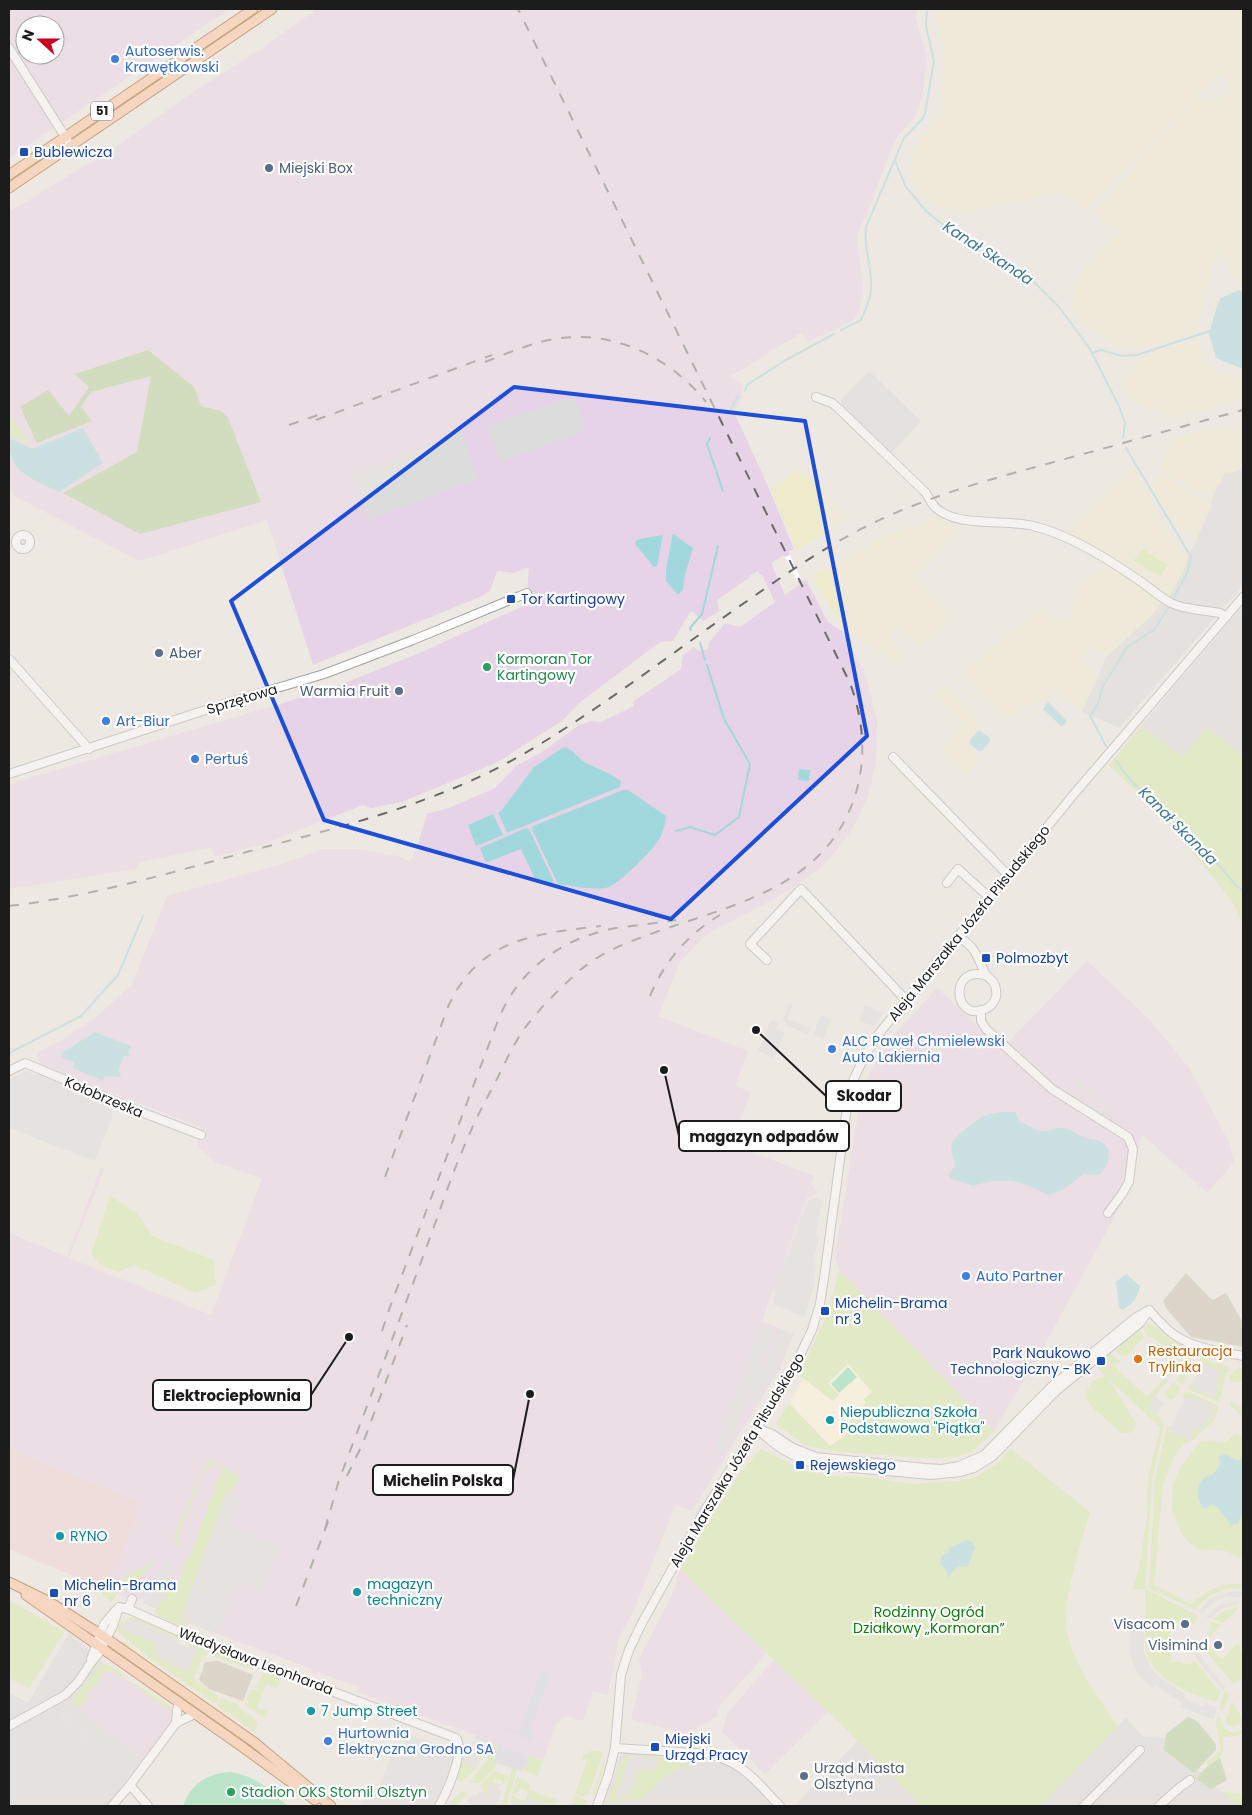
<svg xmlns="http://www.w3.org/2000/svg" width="1252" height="1815" font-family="Poppins,sans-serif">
<rect width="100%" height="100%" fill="#eee8e2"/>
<g fill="#dad9d9">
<path d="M869,371L921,421L891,454L841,409V400Z"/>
<path d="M1243,468V585L1119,728L1082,711L1107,656L1152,615L1162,601L1170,596L1197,539L1211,505L1212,498L1218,484L1221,483L1225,472L1229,474Z"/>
<path d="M1243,606V757L1207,727L1182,757L1141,726Z"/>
<path d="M69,1633L108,1667L79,1708L86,1716L143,1759L106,1806H9V1692L28,1703Z"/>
<path d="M1126,1718L1143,1737L1164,1738L1237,1806H1041Z"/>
<path d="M858,1741L922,1806H793L795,1805Z"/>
<path d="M625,1753L696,1758L725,1764L737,1771L777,1806H602L613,1780L619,1757Z"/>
</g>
<path fill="#f0d0d3" d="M9,1449L141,1503L116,1569L110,1591L9,1549Z"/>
<g fill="#e7d3e7" fill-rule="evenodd">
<path d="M9,9H229L9,158ZM25,25H55V55H25Z"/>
<path d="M317,9H917L916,18L927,57L922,98L914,118L897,137L888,157L867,215L861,225L857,236L863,292L859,310L854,320L830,332L809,341L801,333L731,376L741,384L742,397L734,412L767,484L794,549L788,552L803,582L806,580L828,622L842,631L865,672L877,721L876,763L868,796L853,828L837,850L819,869L804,880L774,899L712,931L698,943L680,962L658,1016L748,1051L735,1086L751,1092L736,1131L746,1150L814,1176L811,1184L818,1192L807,1198L762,1321L794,1334L779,1370L692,1511L675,1505L634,1610L619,1638L608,1696L593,1691L584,1718L581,1721L566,1716L557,1723L543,1760L357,1692L358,1687L318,1672L317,1674L311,1673L312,1669L164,1614L161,1610L145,1604L142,1598L136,1601L110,1591L116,1569L140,1503L9,1449V1233L67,1257L101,1167L104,1169L69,1258L211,1315L262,1179L215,1162L197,1146L203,1128L127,1099L41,1065L36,1053L67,1037L99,1015L129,987H131L167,896L279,865L323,849H358L398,856L410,862L417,847L427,814L449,808L495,788L516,766L542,752L579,725L591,721L601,722L634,706V701L681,669L683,655L694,647L699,651L708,649V644L725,623L740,627L775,602L762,575H760L758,571L749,576V578L717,600L719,611L703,621L693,612H690L673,641L660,642L578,704L563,720L498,762L402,802L371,808L363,805L270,842L215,857L211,847L141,862L135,869L9,889V784L327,690L417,654L530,603L527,593L529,567L514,573L497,571L490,591L482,596L313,665L267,520L140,561L14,496L9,483V212L119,145L193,92L259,50ZM784,555L799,585L785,595L771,563Z"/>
<path d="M1087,961L1149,1019L1189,1068L1229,1142L1234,1162L1207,1193L1143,1135L1140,1139L1132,1185L1044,1346L994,1431L839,1270L835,1257L862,1089L875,1063L894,1035L937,988L1002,1049Z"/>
<path d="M680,1569L767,1653L721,1704L716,1717L685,1734L631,1719L642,1675L639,1659L672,1595Z"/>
<path d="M774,1660L828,1712L765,1774L722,1732L728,1712Z"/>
<path d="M108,1667L173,1712L174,1721L143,1759L86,1716L79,1707Z"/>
</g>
<path fill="#fff9da" d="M848,1363L872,1392L867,1403L850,1422L856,1429L830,1446L789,1403L804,1378L833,1401L828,1383Z"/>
<g fill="#c3bfad">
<path d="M1186,1273L1212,1300L1226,1293L1243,1323V1347L1191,1337L1166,1308L1163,1301Z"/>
<path d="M218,1661L253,1675L243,1701L209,1689L199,1680L205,1662Z"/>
</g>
<g fill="#eeebcc">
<path d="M937,9H1243V284L1233,276L1222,253L1216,255L1197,332L1161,344L1131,347L1116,345L1082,321L1072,308L1076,280L1087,264L1122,227H1111L1101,222L1096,211L1116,185L1198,97H1228L1227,84L1223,73L1202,90L1087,210L1061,192L961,214L933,205L914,187L909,165L915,145L941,113L945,52L935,16Z"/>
<path d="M1197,338L1205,361L1217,372L1243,375V400L1174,418L1132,401L1122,388L1129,373L1145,356Z"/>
<path d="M1227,426L1237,431L1243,429V468L1229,474L1225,473L1221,483L1218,484L1212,498L1164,474L1160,469L1166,446L1173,440L1202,430Z"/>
<path d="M1133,466L1156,508L1154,515L1187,556L1186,566L1170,596L1128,568L1066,534Z"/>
<path d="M797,470L821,486L848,519L797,550L771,490Z"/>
<path d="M1159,472L1211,505L1197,539L1176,527L1155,495L1152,487Z"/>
<path d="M936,518L956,534L916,576L953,618L918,649L896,625L890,636L907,659L895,664L837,620L813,579L816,575L887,535Z"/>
<path d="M1104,565L1134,581L1162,601L1152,615L1107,656L1092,646L1078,661L1098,675L1082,711L1054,688L1043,700L1030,704L1007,719L963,674L965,669L1042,607L1050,617L1064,621L1071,613L1078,586Z"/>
<path d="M945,684L975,714L972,718L979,727L968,740L967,746L979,757V761L966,775L941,750L964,725L932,695Z"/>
</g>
<g fill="#d2eaa5">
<path d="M9,414L31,444L9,435Z"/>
<path d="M1143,549L1167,565L1161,575L1158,576L1134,560Z"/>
<path d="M1141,726L1182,757L1207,726L1243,757V925L1232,901L1171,826L1109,765Z"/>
<path d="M110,1196L137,1213L152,1236L214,1260L216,1285L195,1293L134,1265L119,1272L100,1265L91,1254Z"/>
<path d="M839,1270L994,1431L972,1452L954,1457L935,1459L835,1451L807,1446L776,1424L789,1403L830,1446L855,1429L850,1421V1418L866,1403L864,1399L872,1392L848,1364L828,1383L839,1395L833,1401L799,1375L828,1313Z"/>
<path d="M1148,1324H1152L1170,1339L1194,1351L1195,1355L1189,1360H1186L1150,1336H1147L1143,1328Z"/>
<path d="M1140,1330L1144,1337L1128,1355L1121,1356L1115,1350Z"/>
<path d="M1158,1344L1183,1362V1365L1172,1376L1169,1375L1179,1362L1156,1346Z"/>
<path d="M1111,1353L1118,1360L1122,1361L1114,1364L1118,1370L1147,1397L1165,1378L1168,1381L1159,1390L1148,1409L1158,1414L1164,1424L1152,1481L1145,1589L1198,1616L1193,1625H1189L1188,1622L1170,1623L1171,1662H1182L1183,1665L1189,1664L1195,1661L1220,1692L1217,1702C1192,1695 1153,1681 1147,1652C1144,1636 1145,1607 1145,1589H1133L1139,1568L1147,1519L1148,1479L1160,1428L1108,1378L1136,1424L1134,1430L1130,1433H1121L1093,1408L1085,1396C1088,1386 1094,1377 1105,1376L1096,1366Z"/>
<path d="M1201,1353L1204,1354V1358L1231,1369L1230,1372H1227C1223,1382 1223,1392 1219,1402L1188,1389L1189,1384L1193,1383L1191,1387L1215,1397L1219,1384L1216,1383L1219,1371L1203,1364L1201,1368L1198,1363Z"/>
<path d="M1188,1366L1190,1367L1182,1385L1176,1380Z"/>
<path d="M1239,1368L1243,1369V1418L1230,1405L1231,1401L1242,1407V1382H1232L1228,1376Z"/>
<path d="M1173,1382L1180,1387L1176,1397L1171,1400L1166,1397L1165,1393Z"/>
<path d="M1186,1391L1219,1406L1214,1421L1190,1442L1184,1443L1173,1458L1167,1476L1163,1483L1154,1585L1191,1604C1207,1591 1222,1581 1243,1585V1589C1222,1586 1208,1594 1195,1610L1149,1588L1155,1479L1167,1425L1171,1427L1169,1431L1190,1440L1194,1427L1206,1418L1211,1419L1215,1407L1187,1397L1184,1400L1182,1396Z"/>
<path d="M1235,1434L1243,1435V1458L1237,1460L1228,1455L1220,1463L1216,1473L1203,1479L1197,1492L1199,1503L1204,1509L1211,1505L1218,1508L1223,1515L1238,1523L1243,1512V1559L1226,1551L1198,1549L1184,1538L1172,1511L1173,1485L1180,1468L1201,1441L1225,1443Z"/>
<path d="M761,1449L806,1471L836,1476L866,1477L912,1484L960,1481L977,1476L996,1464L1011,1449L1090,1512C1081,1544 1069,1579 1066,1613C1063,1652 1097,1696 1118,1726L1041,1806H922L858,1741L680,1569L741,1471Z"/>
<path d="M214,1461L219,1465L223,1466L238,1476L239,1479C234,1488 231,1496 223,1503L195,1579L189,1623L184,1628L154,1614L160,1600L163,1601L174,1572L175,1573L169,1589L175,1591L187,1559L192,1551L222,1468L213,1465H210L209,1468L205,1467L177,1539L181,1541V1549L178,1547L174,1538L204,1466L208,1462Z"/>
<path d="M152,1560H155C148,1571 141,1579 130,1586L124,1582L123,1578L125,1576L148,1565Z"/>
<path d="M103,1588L117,1594L114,1600L111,1601L104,1597L101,1592Z"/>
<path d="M9,1600L64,1632L29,1689L9,1678Z"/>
<path d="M1234,1608H1239L1223,1623L1213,1620L1223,1611Z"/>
<path d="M130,1617L137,1618L183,1638L182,1641L178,1642L179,1639L132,1619L123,1629L157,1644L190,1649L187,1645L188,1643L207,1650L206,1657L203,1656L194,1679L219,1697L216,1704L152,1660L117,1631L120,1623Z"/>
<path d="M1211,1622L1221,1625L1208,1638Z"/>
<path d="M123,1641L152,1664L250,1733L121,1644Z"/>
<path d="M1237,1644C1246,1653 1243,1666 1243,1678L1233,1683L1209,1655L1204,1647L1207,1645L1217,1655L1223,1658Z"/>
<path d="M220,1653L248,1663L253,1670L214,1657L216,1654Z"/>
<path d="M99,1661L100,1663L70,1698V1695Z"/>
<path d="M105,1663L120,1671L126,1679L136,1685L146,1690L172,1708V1712L116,1673L109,1671L104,1672L97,1682L99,1684L96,1686L93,1687L88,1694V1698L82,1706H77L72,1700L102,1664Z"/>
<path d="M267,1671L278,1676L280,1682L277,1688L266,1684L257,1707L268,1712L265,1718L248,1708L244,1702L248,1703L249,1701L246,1700L249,1694L252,1695L249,1693L250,1689L258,1691L259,1689L253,1687L257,1686L261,1676Z"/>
<path d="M1227,1690L1229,1696L1224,1708L1219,1710L1224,1692Z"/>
<path d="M221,1698L237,1704L242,1710L255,1719L258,1725L254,1732L218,1706Z"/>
<path d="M1232,1701L1242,1718L1239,1725L1233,1727L1227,1724L1226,1719Z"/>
<path d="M1218,1716L1221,1719L1225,1729C1232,1734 1237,1734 1243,1728V1733L1237,1736L1223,1737C1224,1755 1223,1756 1208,1766L1206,1763L1221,1751L1216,1722Z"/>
<path d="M492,1745L498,1747L493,1761L498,1764L479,1783H469L486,1762Z"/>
<path d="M590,1751H598L603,1754L589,1794L583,1796L575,1794L587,1761L582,1759L583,1755Z"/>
<path d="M478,1753L481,1754L482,1758L476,1769L463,1781H458L455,1775L462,1757L466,1759L464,1764L476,1768L480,1756L477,1755Z"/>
<path d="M528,1755L543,1761L537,1777L525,1771L523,1768L525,1765H528L529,1761L527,1759Z"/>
<path d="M634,1755L633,1757H629L616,1798L629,1796L638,1769L659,1759L639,1757L640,1756L683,1758L688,1765L663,1778L640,1800L632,1798L607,1804L620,1764L626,1756Z"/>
<path d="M605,1758L604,1768L595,1796L592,1795Z"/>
<path d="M512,1769L517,1770L506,1806H501Z"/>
<path d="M494,1771L508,1776L505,1784L503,1783V1781L494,1779L493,1784L495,1786L488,1791L491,1792L490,1796L486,1795V1793L482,1792L483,1789L480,1785Z"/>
<path d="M517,1777L530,1784L529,1790L557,1800L555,1806L527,1799L525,1805L513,1801L510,1806L512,1795L516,1797V1798L525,1801L528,1792L519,1788L516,1794L512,1793Z"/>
<path d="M463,1791L467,1795L455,1806H448L452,1800Z"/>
<path d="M1222,1792L1243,1794V1806H1237Z"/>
<path d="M575,1796L587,1801L585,1806H571Z"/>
</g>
<g fill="#afce95">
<path d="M148,350L194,387L201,406L221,411L228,418L261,502L140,534L63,493L137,452L151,376L91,392L81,407L92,421L37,443L20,407L48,390L69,416L89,387L75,374Z"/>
<path d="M1188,1717L1197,1721L1216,1744V1750L1194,1773L1164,1750L1166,1734Z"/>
<path d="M1220,1758L1227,1780L1211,1789L1196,1778L1208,1766Z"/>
</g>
<g fill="#7de0ab">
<path d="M848,1367L857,1377L839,1393L831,1384Z"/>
<path d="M231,1772C258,1777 268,1789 288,1806H183C191,1784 207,1773 231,1772Z"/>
</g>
<g fill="#dcdcdc">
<path d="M569,398L575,399L584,425L581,432L500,462L487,426Z"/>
<path d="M462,432L477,479L368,520L351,474Z"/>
<path d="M789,1003L793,1004L787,1019L811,1028L808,1034L788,1026L783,1020Z"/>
<path d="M865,1005L884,1013L874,1026L859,1021Z"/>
<path d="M821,1015L831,1019L823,1039L813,1035Z"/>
<path d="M771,1020L779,1023L776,1029L785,1033L774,1058L758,1051Z"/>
<path d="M26,1071L36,1075L39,1073L104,1099L113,1116L95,1161L9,1128V1080Z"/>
<path d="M1078,1078L1114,1111L1111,1114L1075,1081Z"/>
<path d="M1067,1091L1112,1116L1106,1119L1062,1093Z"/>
<path d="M817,1197L822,1201L816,1235L820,1237L812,1263L816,1264L814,1285L805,1317L774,1305L773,1300L775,1294L773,1292L807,1201Z"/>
<path d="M761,1324L776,1330L758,1376L765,1365L779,1329L790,1334L777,1370L756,1403L751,1405L749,1403L754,1392L752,1390L748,1391L750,1393L732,1441H728L723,1454L714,1450Z"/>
<path d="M1203,1364L1220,1371L1216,1383L1219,1384L1215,1397L1191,1387Z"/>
<path d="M1186,1396L1215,1407L1211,1419L1206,1418L1202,1430L1194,1428L1190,1440L1169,1431Z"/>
<path d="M1155,1397L1164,1402L1158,1414L1148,1409Z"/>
<path d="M227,1492L241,1498L230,1527L279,1545L262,1591L238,1582L218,1634L180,1620Z"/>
<path d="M168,1557L171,1558L169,1563L174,1572L163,1601L160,1600L157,1609L145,1604L142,1598L144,1589L158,1576Z"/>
<path d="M1234,1591L1243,1592V1597H1225L1215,1601L1202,1613L1198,1611L1212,1598Z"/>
<path d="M1238,1601L1237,1605L1222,1608L1210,1619L1206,1617L1219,1605Z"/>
<path d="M132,1619L178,1639L177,1643L190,1649L192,1645L198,1648L188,1672L156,1657L158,1654L154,1652L157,1644L122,1629L126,1620Z"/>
<path d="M1130,1626L1144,1627V1652L1151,1668L1156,1674L1186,1695L1184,1698L1187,1700L1203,1707L1205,1703L1217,1707L1214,1720L1180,1707L1182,1703L1155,1685L1153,1688L1143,1680L1135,1668L1131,1657Z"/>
<path d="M1197,1651L1205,1663L1226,1688L1223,1690L1199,1662L1194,1652Z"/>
<path d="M71,1708L77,1720L73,1722L75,1727L68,1731L58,1714Z"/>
<path d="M83,1726L94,1734L86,1745L75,1736Z"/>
<path d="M400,1731L452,1750L456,1754L436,1803L433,1806H359L381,1782L394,1747L404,1750L406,1742L397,1738Z"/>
<path d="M473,1741L482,1745L477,1755L480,1757L476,1768L464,1764Z"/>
<path d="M629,1757L659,1759L655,1770H638L629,1796L616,1798Z"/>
<path d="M726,1774L743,1791L740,1794L723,1777Z"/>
<path d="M493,1782L502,1785L498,1788L502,1791L496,1806H473L467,1801L473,1795H477L478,1791L487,1793L486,1795L490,1796L491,1792L488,1791L490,1785L495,1786L493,1784Z"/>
<path d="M527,1798L551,1806H511L513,1801L525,1805Z"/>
</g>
<g fill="#d6d8e4">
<path d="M541,1672L551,1674L531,1727L533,1731L535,1732L532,1741L505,1731L506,1728L518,1732Z"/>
<path d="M476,1735L528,1755L527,1759L529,1760L527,1766L525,1765L522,1772L493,1762L498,1747L475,1739Z"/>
</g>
<g fill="#a0d8dd">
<path d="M1239,290L1243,292V367L1240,368L1216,358L1209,334L1217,306L1221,298Z"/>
<path d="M83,428L103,463L59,492C31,477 9,475 9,438L32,449Z"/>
<path d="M673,534L693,548L685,575L683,589L678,595L666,581V569Z"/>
<path d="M663,535L657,566L654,567L635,544L636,541L639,539Z"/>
<path d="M1048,702L1067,721L1065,724L1061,726L1043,709Z"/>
<path d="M979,730L990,738V741L982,751H978L970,744V740Z"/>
<path d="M564,747C575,750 577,758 586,763C598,769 609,772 621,781L620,787L507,833L498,812L501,811L534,767Z"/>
<path d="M799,769L810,770L809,781L798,780Z"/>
<path d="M623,790H628L666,816C666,822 663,832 660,838C653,850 621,882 609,887C596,891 572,886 558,884L531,827Z"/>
<path d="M493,814L503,835L476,846L468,825Z"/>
<path d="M526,828L529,829L554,882L551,884L537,883L521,849L488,862L485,861L480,848Z"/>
<path d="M95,1032L131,1046L128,1053L130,1054L129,1057L124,1055L118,1072L121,1074L120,1077L105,1076L103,1081L73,1068L75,1063L61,1057L62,1053Z"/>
<path d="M1002,1112H1015L1020,1122C1028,1124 1034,1131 1042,1131C1049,1132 1057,1127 1065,1128C1073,1129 1078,1136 1086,1138C1089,1139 1094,1139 1097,1140C1114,1146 1110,1164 1100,1175L1084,1174L1062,1190L1048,1195C1019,1180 1004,1176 973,1186C964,1182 955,1182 948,1176L955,1166C954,1160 950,1149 952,1143C954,1136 980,1118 986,1115C991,1113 997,1113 1002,1112Z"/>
<path d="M1126,1274L1140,1286C1138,1298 1132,1305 1122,1310L1119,1307L1116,1282Z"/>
<path d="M1225,1454L1237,1460L1243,1458V1512L1238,1524L1231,1525L1218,1508L1211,1505L1204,1509C1197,1501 1195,1488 1203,1479C1211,1472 1213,1479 1220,1463L1218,1457Z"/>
<path d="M967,1540L972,1542L975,1547L968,1566L966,1567L958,1566L950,1575L949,1579L945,1569L940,1564L942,1555L949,1552V1548Z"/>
</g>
<path fill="#fff" d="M790,555L801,579L797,581L785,557Z"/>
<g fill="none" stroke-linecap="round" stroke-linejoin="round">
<g stroke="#a0d8dd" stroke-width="2">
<path d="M895,161L906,187L926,211L960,238L1031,279L1059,307L1090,349L1119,406L1125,423L1123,438"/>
<path d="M841,330L861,320C865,311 870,301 871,290C873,269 863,249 866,227L904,138L923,118L925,113L934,61L926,26L927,9"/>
<path d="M1092,353L1101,350L1122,356L1137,355L1210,331"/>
<path d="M745,391L747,385L784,361L834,334"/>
<path d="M731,409L738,396"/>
<path d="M710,438L707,444L723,491"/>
<path d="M1126,448L1191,557L1188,571L1174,597"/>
<path d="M691,630L690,628L702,614L718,546"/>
<path d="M700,643L705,660"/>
<path d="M1106,746L1090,716L1098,704L1102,688L1127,647L1154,630L1169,607"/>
<path d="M1115,759C1137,795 1183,826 1212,857C1223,869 1230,881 1243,891"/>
<path d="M676,831L690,827L715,835L739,817L750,764L724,719L707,665"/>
<path d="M9,1053L81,1016L118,975L143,916"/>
</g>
<defs>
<g id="minor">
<path d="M9,48L71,146"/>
<path d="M816,397L832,403L838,408L926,493C928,497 931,502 934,506C953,528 1006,519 1033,526C1067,534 1105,557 1134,577C1147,585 1158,596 1171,603C1185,610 1205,610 1220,613L1226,617"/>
<circle cx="23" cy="542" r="7"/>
<path d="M9,659L89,749"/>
<path d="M893,757L1008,875"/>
<path d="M9,774L227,703L324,674L413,640L527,593"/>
<path d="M947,883L958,869L990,898"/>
<path d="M958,936C963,940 969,944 973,949C978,956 981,966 985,973C988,978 993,980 995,985C996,989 997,993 996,997C994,1003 989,1008 983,1010C952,1020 950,963 987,976"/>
<path d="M767,960L750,944L801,889L906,1000"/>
<path d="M981,1010V1021L986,1029L1052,1089L1128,1137L1133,1149L1129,1182L1122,1194L1108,1213"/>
<path d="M9,1071L25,1063L141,1112L201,1135"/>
<path d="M1149,1310C1155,1317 1162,1324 1168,1330C1189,1348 1217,1351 1243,1356"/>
<path d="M757,1428C774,1446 795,1459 820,1465L931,1475L961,1472L974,1468L993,1456L1056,1391L1140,1323L1149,1310"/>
<path d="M759,1429L772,1434L793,1448L816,1457L925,1468L942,1469L959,1466L984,1455L1051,1387L1135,1318L1147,1311"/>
<path d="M119,1607L128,1609L214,1647L456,1738C466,1751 446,1794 439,1806"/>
<path d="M128,1609L132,1599"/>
<path d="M91,1659L104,1624L116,1610"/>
<path d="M176,1723L178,1702"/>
<path d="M9,1726L65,1695L78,1682L90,1664L99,1653L113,1626L119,1607"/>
<path d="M615,1748L710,1754C719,1757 728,1760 736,1765C753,1775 766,1792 780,1806"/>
<path d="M130,1785L148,1806"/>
<path d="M112,1806L130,1785L176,1723L195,1714"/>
<path d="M597,1806L608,1776L615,1748L621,1675L629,1650L642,1623L705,1510L791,1374L812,1330L820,1304L825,1271L849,1092C856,1072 865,1054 877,1036L1074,794L1243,597"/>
<path d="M1084,1806L1140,1750"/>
<path d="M1159,1806L1179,1788L1190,1780"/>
</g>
<g id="major">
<path d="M9,175L253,9"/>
<path d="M9,188L272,9"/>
<path d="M9,1582L48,1601L100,1634L254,1742L331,1806"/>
<path d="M26,1595L241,1746L315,1800"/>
</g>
</defs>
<use href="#minor" stroke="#a3a3a3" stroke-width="10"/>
<use href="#major" stroke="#954d00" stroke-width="11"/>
<use href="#minor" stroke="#fff" stroke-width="8"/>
<use href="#major" stroke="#fec297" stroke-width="9"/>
<g stroke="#6a6a6a" stroke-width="2" stroke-dasharray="10 10" stroke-linecap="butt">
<path d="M485,362C508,353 531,343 554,339C613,329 670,357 706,402"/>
<path d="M316,420L492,355"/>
<path d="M289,425L321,414"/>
<path d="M9,906C87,897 163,875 239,854C343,826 444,803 537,746C606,704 671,654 737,608C780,578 822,548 869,525C928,496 991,479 1054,462C1117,445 1180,427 1243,410"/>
<path d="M650,996C664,962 688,934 720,915"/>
<path d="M385,1177L448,1007C479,938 535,934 601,926"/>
<path d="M382,1331L390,1307L497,1023C516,972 559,940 611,929C633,925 655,924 676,920"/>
<path d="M347,1476L363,1443L407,1325"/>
<path d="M325,1529L339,1480C368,1404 396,1329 424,1254C439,1214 452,1172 470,1133C477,1116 486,1100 495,1083C504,1065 513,1045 524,1029C539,1009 558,990 577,973C601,951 629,942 659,931C736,904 824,886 854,799C867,760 864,721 850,683L518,9"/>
<path d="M296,1606L328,1522"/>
</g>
</g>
<path d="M0 0H1252V1815H0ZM514,387L805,421L867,736L671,919L324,820L231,601Z" fill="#eee8e2" fill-opacity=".55" fill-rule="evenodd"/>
<path fill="none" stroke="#1d4ed8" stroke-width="4" stroke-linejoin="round" d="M514,387L805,421L867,736L671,919L324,820L231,601Z"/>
<g fill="#3f7fe0" stroke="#fff" stroke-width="2">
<circle cx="115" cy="59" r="5"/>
<circle cx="106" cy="721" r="5"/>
<circle cx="195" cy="759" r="5"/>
<circle cx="832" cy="1049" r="5"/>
<circle cx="966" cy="1276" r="5"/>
<circle cx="328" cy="1741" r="5"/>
</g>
<g fill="#1a4fb4" stroke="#fff" stroke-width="2">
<rect x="19" y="147" width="10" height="10" rx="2.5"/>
<rect x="506" y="594" width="10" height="10" rx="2.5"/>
<rect x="981" y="953" width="10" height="10" rx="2.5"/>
<rect x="820" y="1306" width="10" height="10" rx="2.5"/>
<rect x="1096" y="1356" width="10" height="10" rx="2.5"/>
<rect x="795" y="1460" width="10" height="10" rx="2.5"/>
<rect x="49" y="1588" width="10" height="10" rx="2.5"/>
<rect x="650" y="1742" width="10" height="10" rx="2.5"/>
</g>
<g fill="#5c6f8a" stroke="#fff" stroke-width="2">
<circle cx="269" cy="168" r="5"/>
<circle cx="159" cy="653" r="5"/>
<circle cx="399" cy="691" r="5"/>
<circle cx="1185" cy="1624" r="5"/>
<circle cx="1218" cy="1645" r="5"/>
<circle cx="804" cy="1776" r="5"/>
</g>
<g fill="#2e9e5b" stroke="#fff" stroke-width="2">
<circle cx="487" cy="667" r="5"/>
<circle cx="231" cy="1792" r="5"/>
</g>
<circle fill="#e8710a" stroke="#fff" stroke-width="2" cx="1138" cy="1359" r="5"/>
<g fill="#0f9aa8" stroke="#fff" stroke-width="2">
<circle cx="830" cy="1420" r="5"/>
<circle cx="60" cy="1536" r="5"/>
<circle cx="357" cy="1592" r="5"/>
<circle cx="311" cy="1711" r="5"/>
</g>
<g text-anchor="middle" stroke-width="4.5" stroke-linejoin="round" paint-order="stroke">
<rect fill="#fff" stroke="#606060" stroke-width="1" x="91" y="101.5" width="22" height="19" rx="4"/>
<g font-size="12" font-weight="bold" fill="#1c1c1c">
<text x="102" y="115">51</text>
</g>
<g font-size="14" fill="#366cbe" stroke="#fff" text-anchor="start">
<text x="125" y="56">Autoserwis.<tspan x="125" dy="16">Krawętkowski</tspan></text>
<text x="116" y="726">Art-Biur</text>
<text x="205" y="764">Pertuś</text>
<text x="842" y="1046">ALC Paweł Chmielewski<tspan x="842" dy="16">Auto Lakiernia</tspan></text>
<text x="976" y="1281">Auto Partner</text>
<text x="338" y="1738">Hurtownia<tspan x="338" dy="16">Elektryczna Grodno SA</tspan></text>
</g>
<g font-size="14" fill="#164399" stroke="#fff" text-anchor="start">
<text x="34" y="157">Bublewicza</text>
<text x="521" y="604">Tor Kartingowy</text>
<text x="996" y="963">Polmozbyt</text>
<text x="835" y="1308">Michelin-Brama<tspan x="835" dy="16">nr 3</tspan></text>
<text x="1091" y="1358" text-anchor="end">Park Naukowo<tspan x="1091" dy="16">Technologiczny - BK</tspan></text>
<text x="810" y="1470">Rejewskiego</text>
<text x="64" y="1590">Michelin-Brama<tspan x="64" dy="16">nr 6</tspan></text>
<text x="665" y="1744">Miejski<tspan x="665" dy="16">Urząd Pracy</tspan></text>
</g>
<g font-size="14" fill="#4e5e75" stroke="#fff" text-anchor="start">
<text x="279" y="173">Miejski Box</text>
<text x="169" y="658">Aber</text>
<text x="389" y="696" text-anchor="end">Warmia Fruit</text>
<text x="1175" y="1629" text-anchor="end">Visacom</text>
<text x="1208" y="1650" text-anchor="end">Visimind</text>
<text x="814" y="1773">Urząd Miasta<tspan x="814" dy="16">Olsztyna</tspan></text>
</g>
<g font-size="14" fill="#27864d" stroke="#fff" text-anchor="start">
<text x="497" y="664">Kormoran Tor<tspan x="497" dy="16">Kartingowy</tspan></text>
<text x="241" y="1797">Stadion OKS Stomil Olsztyn</text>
</g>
<g font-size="14" fill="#1c1c1c" stroke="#fff">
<text transform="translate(242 699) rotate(-17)" y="5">Sprzętowa</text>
<text transform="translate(969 923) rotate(-51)" y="5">Aleja Marszałka Józefa Piłsudskiego</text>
<text transform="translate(104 1097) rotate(23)" y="5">Kołobrzeska</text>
<text transform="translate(737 1460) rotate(-59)" y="5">Aleja Marszałka Józefa Piłsudskiego</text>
<text transform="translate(256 1661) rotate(21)" y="5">Władysława Leonharda</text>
</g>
<g font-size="14" fill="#c56008" stroke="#fff" text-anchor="start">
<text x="1148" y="1356">Restauracja<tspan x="1148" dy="16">Trylinka</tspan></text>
</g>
<g font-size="14" fill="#0d838f" stroke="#fff" text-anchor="start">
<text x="840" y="1417">Niepubliczna Szkoła<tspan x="840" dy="16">Podstawowa "Piątka"</tspan></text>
<text x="70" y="1541">RYNO</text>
<text x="367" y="1589">magazyn<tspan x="367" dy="16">techniczny</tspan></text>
<text x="321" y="1716">7 Jump Street</text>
</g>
<g font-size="14" fill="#107c09" stroke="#fff">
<text x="929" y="1617">Rodzinny Ogród<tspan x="929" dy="16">Działkowy „Kormoran”</tspan></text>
</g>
<g font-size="15" font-style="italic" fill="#3f7896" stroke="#fff">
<text transform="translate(988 253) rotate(33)" y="5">Kanał Skanda</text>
<text transform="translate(1178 826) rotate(45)" y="5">Kanał Skanda</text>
</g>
</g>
<path fill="none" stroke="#1c1c1c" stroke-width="2" d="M756 1030L826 1096M664 1070L679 1136M349 1337L311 1395M530 1394L513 1480"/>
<g fill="#1c1c1c" stroke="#fff" stroke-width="2">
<circle cx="756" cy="1030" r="5"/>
<circle cx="664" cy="1070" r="5"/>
<circle cx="349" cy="1337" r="5"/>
<circle cx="530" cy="1394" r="5"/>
</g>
<g fill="#fff" stroke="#1c1c1c" stroke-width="2">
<rect x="826" y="1081" width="75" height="30" rx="5"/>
<rect x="679" y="1121" width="170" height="30" rx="5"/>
<rect x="153" y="1380" width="158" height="30" rx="5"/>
<rect x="373" y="1465" width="140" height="30" rx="5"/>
</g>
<g font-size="15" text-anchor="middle" font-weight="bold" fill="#1c1c1c">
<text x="864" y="1101">Skodar</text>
<text x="764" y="1142">magazyn odpadów</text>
<text x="232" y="1401">Elektrociepłownia</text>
<text x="443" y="1486">Michelin Polska</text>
</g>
<rect width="1252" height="1815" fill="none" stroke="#1c1c1c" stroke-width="20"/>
<g transform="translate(40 40) rotate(291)"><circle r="24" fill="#ffffff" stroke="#a4a4a4"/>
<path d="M0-4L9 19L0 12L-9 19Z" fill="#c9001e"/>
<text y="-8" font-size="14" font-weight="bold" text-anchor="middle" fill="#1c1c1c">N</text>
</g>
</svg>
